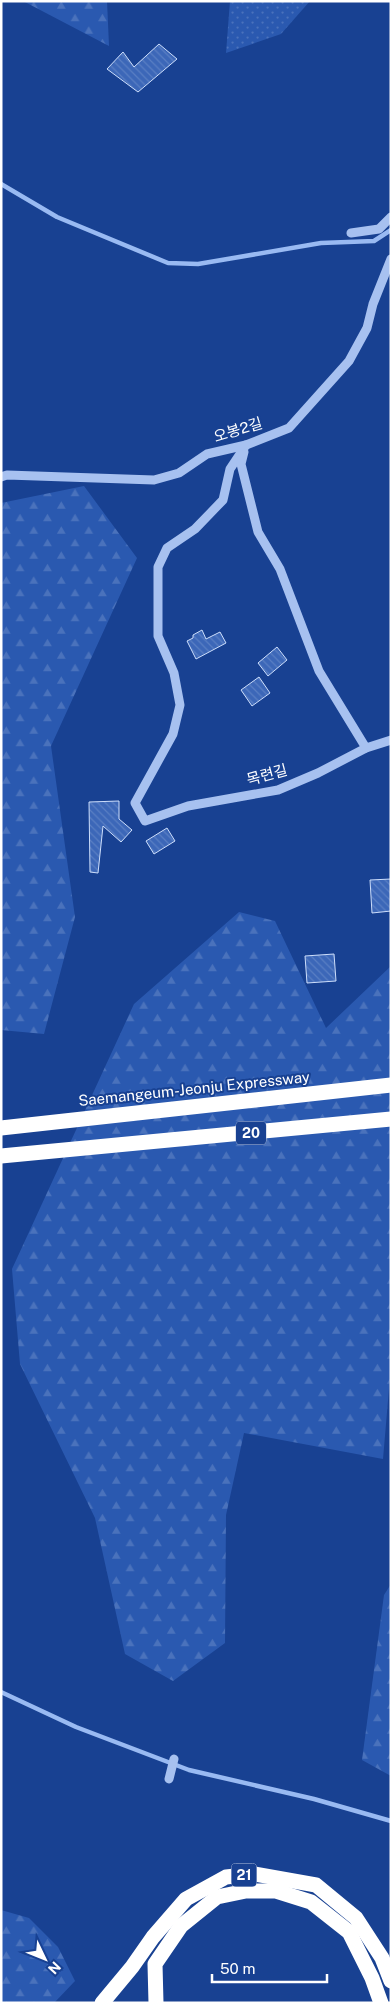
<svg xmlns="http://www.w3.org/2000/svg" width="392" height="2004" font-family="'Public Sans','Noto Sans KR',sans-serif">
<defs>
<pattern id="green-dots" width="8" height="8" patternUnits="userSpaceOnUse" patternTransform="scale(1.25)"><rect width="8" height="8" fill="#2a59b0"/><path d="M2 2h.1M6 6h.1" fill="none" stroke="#4a72bc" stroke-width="1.8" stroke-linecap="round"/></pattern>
<pattern id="forest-firs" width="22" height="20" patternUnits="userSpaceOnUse" patternTransform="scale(1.25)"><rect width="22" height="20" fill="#2a59b0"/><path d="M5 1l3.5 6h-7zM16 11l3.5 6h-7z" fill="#4a72bc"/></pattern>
<pattern id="building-back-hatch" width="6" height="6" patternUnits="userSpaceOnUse" patternTransform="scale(1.25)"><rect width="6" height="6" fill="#3c67b8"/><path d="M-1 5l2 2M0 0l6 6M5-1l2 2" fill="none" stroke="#597ec3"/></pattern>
</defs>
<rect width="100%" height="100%" fill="#184192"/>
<path fill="url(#green-dots)" d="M230,1H310L281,34L226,53Z"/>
<g fill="url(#forest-firs)">
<path d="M23,1H107L109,46Z"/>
<path d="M84,486L137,558L51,746L75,917L44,1034L1,1030V503Z"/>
<path d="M239,912L275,921L326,1028L391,966V1365L383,1459L244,1433L226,1515L225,1643L173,1681L125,1654L95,1518L20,1364L12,1269L134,1004Z"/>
<path d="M391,1584V1776L362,1760L384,1595Z"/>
<path d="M1,1910L29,1918L58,1947L75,1981L54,2003H1Z"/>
</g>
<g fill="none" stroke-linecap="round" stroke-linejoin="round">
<g stroke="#99baf2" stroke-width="4.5">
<path d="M1,184L57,217L168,263L198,264L321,243L374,241L391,230"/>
<path d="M1,1692L76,1727L189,1770L314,1799L391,1821"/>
</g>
</g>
<g fill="url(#building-back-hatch)" stroke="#cddefb">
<path d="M159,44L177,59L138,92L107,69L123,52L134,67Z"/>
<path d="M202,630L206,639L220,632L226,643L196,659L187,641L193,638V635Z"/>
<path d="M277,647L287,660L268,676L258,663Z"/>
<path d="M259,677L270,693L252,706L241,690Z"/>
<path d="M119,801V819L132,830L121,842L103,826L98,873L90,872L89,802Z"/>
<path d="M167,828L175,841L154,854L146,841Z"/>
<path d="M391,879V911L372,913L370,880Z"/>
<path d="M334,954L336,981L307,983L305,956Z"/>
</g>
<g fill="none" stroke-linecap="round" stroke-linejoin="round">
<g stroke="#a7c1f0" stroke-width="9">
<path d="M351,233L379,229L391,217"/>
<path d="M246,445L230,469L223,500L195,529L167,548L158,567V636L174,673L180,705L173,734L135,803L145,821L188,806L278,790L318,773L366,748L391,740"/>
<path d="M244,452L241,464L258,532L280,569L319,671L366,748"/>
<path d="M1,477L7,475L154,480L179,473L207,454L246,445L289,428L349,361L367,328L373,304L391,259"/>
<path d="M169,1779L174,1759"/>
</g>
<g stroke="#fff" stroke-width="15">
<path d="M1,1128L391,1085"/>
<path d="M1,1156L391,1119"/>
<path d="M102,2003L132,1967L153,1937L186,1899L226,1877L254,1874L316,1885L356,1918L382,1958L391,1981"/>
<path d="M156,2003L155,1964L181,1926L217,1897L246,1891H276L311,1902L349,1932L372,1978L381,2003"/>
</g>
</g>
<g text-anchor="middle" stroke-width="4" stroke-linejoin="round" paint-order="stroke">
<g fill="#184192" stroke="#bac6de" stroke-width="1">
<rect x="236" y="1121.5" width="30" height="23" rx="4"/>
<rect x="231.5" y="1863.5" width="25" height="23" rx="4"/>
</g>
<g font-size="14" font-weight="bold" fill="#fff">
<text x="251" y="1138">20</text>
<text x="244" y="1880">21</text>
</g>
<g font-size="15" fill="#fff" stroke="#184192">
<text transform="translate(238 430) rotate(-17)" y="5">오봉2길</text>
<text transform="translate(267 775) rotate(-15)" y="5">목련길</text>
<text transform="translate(194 1089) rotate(-6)" y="5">Saemangeum-Jeonju Expressway</text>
</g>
</g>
<rect width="392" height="2004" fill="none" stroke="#ffffff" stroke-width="5"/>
<g transform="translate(45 1959) rotate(133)" stroke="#184192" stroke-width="4" paint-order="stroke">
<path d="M0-4L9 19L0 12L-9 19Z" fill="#ffffff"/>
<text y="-8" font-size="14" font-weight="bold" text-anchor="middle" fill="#ffffff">N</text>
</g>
<path d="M212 1974v8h115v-8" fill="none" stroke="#ffffff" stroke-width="2.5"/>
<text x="220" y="1974" font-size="15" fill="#ffffff" stroke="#184192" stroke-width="4" paint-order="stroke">50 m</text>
</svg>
